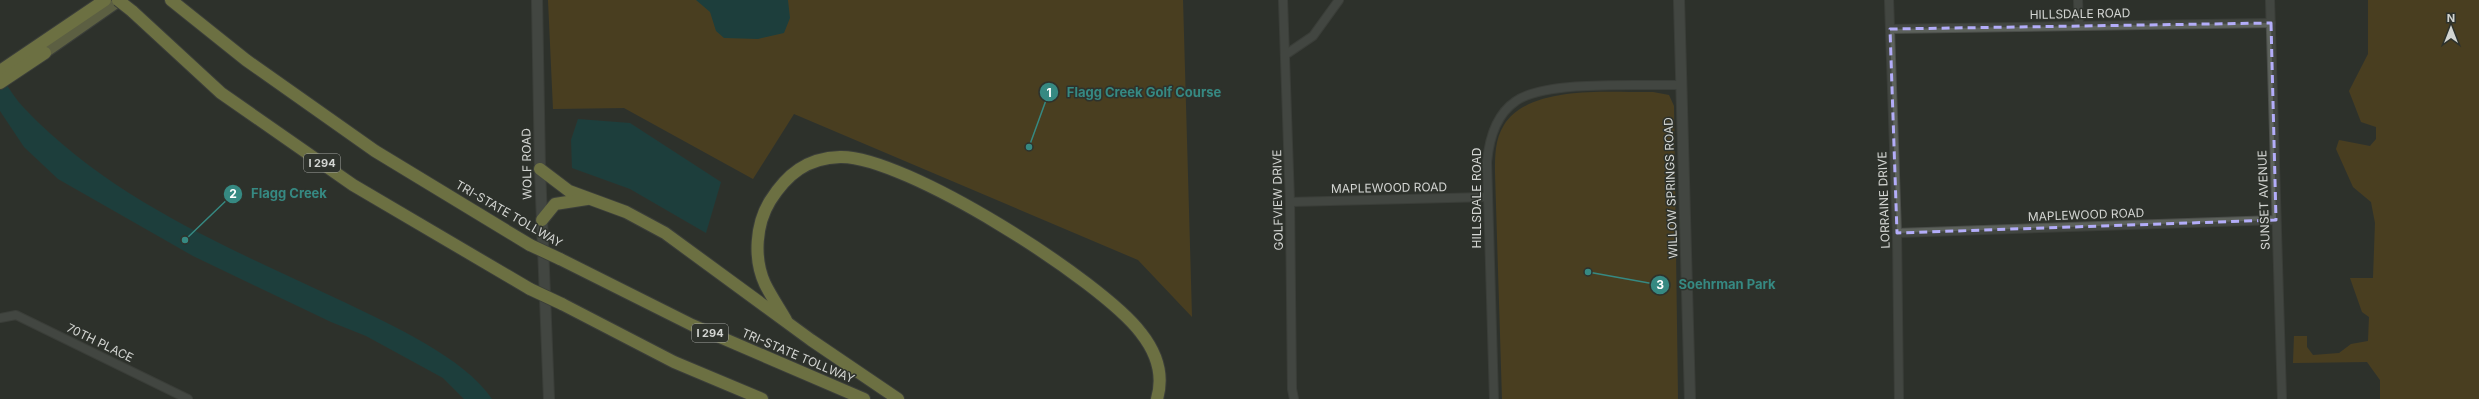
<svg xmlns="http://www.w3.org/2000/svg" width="2479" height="399" font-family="Inter,sans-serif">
<rect width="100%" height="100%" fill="#2e322c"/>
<g fill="#6c4f13">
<path d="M548,0H1183L1192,317L1138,260L794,114L753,179L624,108L553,109Z"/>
<path d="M2368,0H2479V399H2380V380L2367,362L2293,363L2294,336H2307V347L2313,355L2339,353L2351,344L2368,341L2369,317L2362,312L2350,278H2373L2375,223L2371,202L2353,187L2336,149L2339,140L2370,146L2376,139V127L2361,122L2349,91L2368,54Z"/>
<path d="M1653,92L1669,95L1674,106L1678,399H1502L1495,172C1495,156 1495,139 1504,125C1530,84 1610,93 1653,92Z"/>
</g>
<g fill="#0a4e50">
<path d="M696,0H788L790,18L784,33L758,39L724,38L716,31L710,12Z"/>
<path d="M0,75C8,86 15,99 25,109C114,202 230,248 344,302C389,324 464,357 492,399H464L443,378L366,336L331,322L193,256L58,179L24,147L0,111Z"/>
<path d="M578,119L630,123L721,182L706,233L630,189L572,168L571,140Z"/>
</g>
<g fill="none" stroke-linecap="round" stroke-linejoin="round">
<defs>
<g id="minor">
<path d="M1283,0L1290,202L1292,389L1294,399"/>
<path d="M1889,0L1897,233L1899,399"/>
<path d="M2078,0L2079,26"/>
<path d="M2270,0L2282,399"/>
<path d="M1890,29L2271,23"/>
<path d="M1285,55L1313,36L1339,0"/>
<path d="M1290,202L1487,197"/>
<path d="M1897,233L2276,220"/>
<path d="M0,318L16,315L188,399"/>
<path d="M1494,399L1487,162C1489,140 1495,115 1516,101C1546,80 1641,86 1681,85"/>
</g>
<path id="tertiary" d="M537,0L540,169L549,399"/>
<path id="secondary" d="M1679,0L1690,399"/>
<path id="primary" d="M45,53L121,0"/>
<g id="motorway">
<path d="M171,0L246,60L375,151L530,245"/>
<path d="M132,11L221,93L353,185L530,289"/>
<path d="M0,71L105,0"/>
<path d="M0,83L45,53"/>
<path d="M540,169L569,191L626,212L665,233L811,340L898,399"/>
<path d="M542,220L555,204L587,199"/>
<path d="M560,259L692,325L864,399"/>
<path d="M562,304L674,362L762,399"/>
<path d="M786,320C779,308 771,296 765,284C753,258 756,224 770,201C787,174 807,158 840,157C904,155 1102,281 1141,333C1156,352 1164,375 1157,399"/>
</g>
</defs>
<use href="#minor" stroke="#4b4e4a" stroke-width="10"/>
<use href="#tertiary" stroke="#4b4e4a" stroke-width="12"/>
<use href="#secondary" stroke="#4b4e4a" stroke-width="12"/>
<use href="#primary" stroke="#4b4e4a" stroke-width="12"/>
<use href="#motorway" stroke="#4b4e4a" stroke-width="14"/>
<use href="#minor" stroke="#5c615b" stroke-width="8"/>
<use href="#tertiary" stroke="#5c615b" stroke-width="10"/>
<use href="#secondary" stroke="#5c615b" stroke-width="10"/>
<use href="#primary" stroke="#94985d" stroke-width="10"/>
<use href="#motorway" stroke="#b9bc5e" stroke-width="12"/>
<defs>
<g id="motorway-bridge">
<path d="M118,0L132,11"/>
<path d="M530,245L560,259"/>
<path d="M530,289L562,304"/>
</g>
</defs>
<use href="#motorway-bridge" stroke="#4b4e4a" stroke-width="14" stroke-linecap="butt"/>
<use href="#motorway-bridge" stroke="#b9bc5e" stroke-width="12"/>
</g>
<path d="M0 0H2479V399H0ZM2271,23L2276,220L1897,233L1890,29Z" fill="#2e322c" fill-opacity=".55" fill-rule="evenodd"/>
<path fill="none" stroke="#b3adf9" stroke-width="3" stroke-dasharray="8 5" stroke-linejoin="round" d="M2271,23L2276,220L1897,233L1890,29Z"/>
<g text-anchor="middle" stroke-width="3" stroke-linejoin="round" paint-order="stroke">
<g fill="#2e322c" stroke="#a2a4a0" stroke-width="1">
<rect x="304" y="154" width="36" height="18" rx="3"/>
<rect x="692" y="324" width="36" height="18" rx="3"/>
</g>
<g font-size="11" font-weight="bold" fill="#d3d5d2">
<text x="322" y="167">I 294</text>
<text x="710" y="337">I 294</text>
</g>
<g font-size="12" fill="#d3d5d2" stroke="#2e322c">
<text transform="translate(2080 14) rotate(-1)" y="4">HILLSDALE ROAD</text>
<text transform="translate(527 164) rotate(-91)" y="4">WOLF ROAD</text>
<text transform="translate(1389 188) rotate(-1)" y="4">MAPLEWOOD ROAD</text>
<text transform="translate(1671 188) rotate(-92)" y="4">WILLOW SPRINGS ROAD</text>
<text transform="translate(1477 198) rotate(-90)" y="4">HILLSDALE ROAD</text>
<text transform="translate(1278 200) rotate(-91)" y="4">GOLFVIEW DRIVE</text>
<text transform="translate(1884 200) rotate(-92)" y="4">LORRAINE DRIVE</text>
<text transform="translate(2264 200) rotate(-92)" y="4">SUNSET AVENUE</text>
<text transform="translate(509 214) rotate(30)" y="4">TRI-STATE TOLLWAY</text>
<text transform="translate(2086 215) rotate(-2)" y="4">MAPLEWOOD ROAD</text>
<text transform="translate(100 343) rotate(26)" y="4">70TH PLACE</text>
<text transform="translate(798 356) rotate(23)" y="4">TRI-STATE TOLLWAY</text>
</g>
</g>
<path fill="none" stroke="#368982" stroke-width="1.5" d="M1029 147L1049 92M185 240L233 194M1588 272L1660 285"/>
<g fill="#368982" stroke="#2e322c" stroke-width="1.5">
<circle cx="1029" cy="147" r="4"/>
<circle cx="185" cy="240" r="4"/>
<circle cx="1588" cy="272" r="4"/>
<circle cx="1049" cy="92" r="10"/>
<circle cx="233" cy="194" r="10"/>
<circle cx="1660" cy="285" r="10"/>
</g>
<g font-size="12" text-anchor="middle" font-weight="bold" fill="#fff">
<text x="1049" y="97">1</text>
<text x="233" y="198">2</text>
<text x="1660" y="289">3</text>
</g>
<g font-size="13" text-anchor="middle" font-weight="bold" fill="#368982" stroke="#2e322c" stroke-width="3" stroke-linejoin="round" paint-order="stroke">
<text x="1144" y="97">Flagg Creek Golf Course</text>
<text x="289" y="198">Flagg Creek</text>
<text x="1727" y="289">Soehrman Park</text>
</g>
<g transform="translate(2451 28)" stroke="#2e322c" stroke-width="3" paint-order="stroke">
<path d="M0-3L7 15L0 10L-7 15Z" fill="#d3d5d2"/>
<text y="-6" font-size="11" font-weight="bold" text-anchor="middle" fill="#d3d5d2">N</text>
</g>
</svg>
